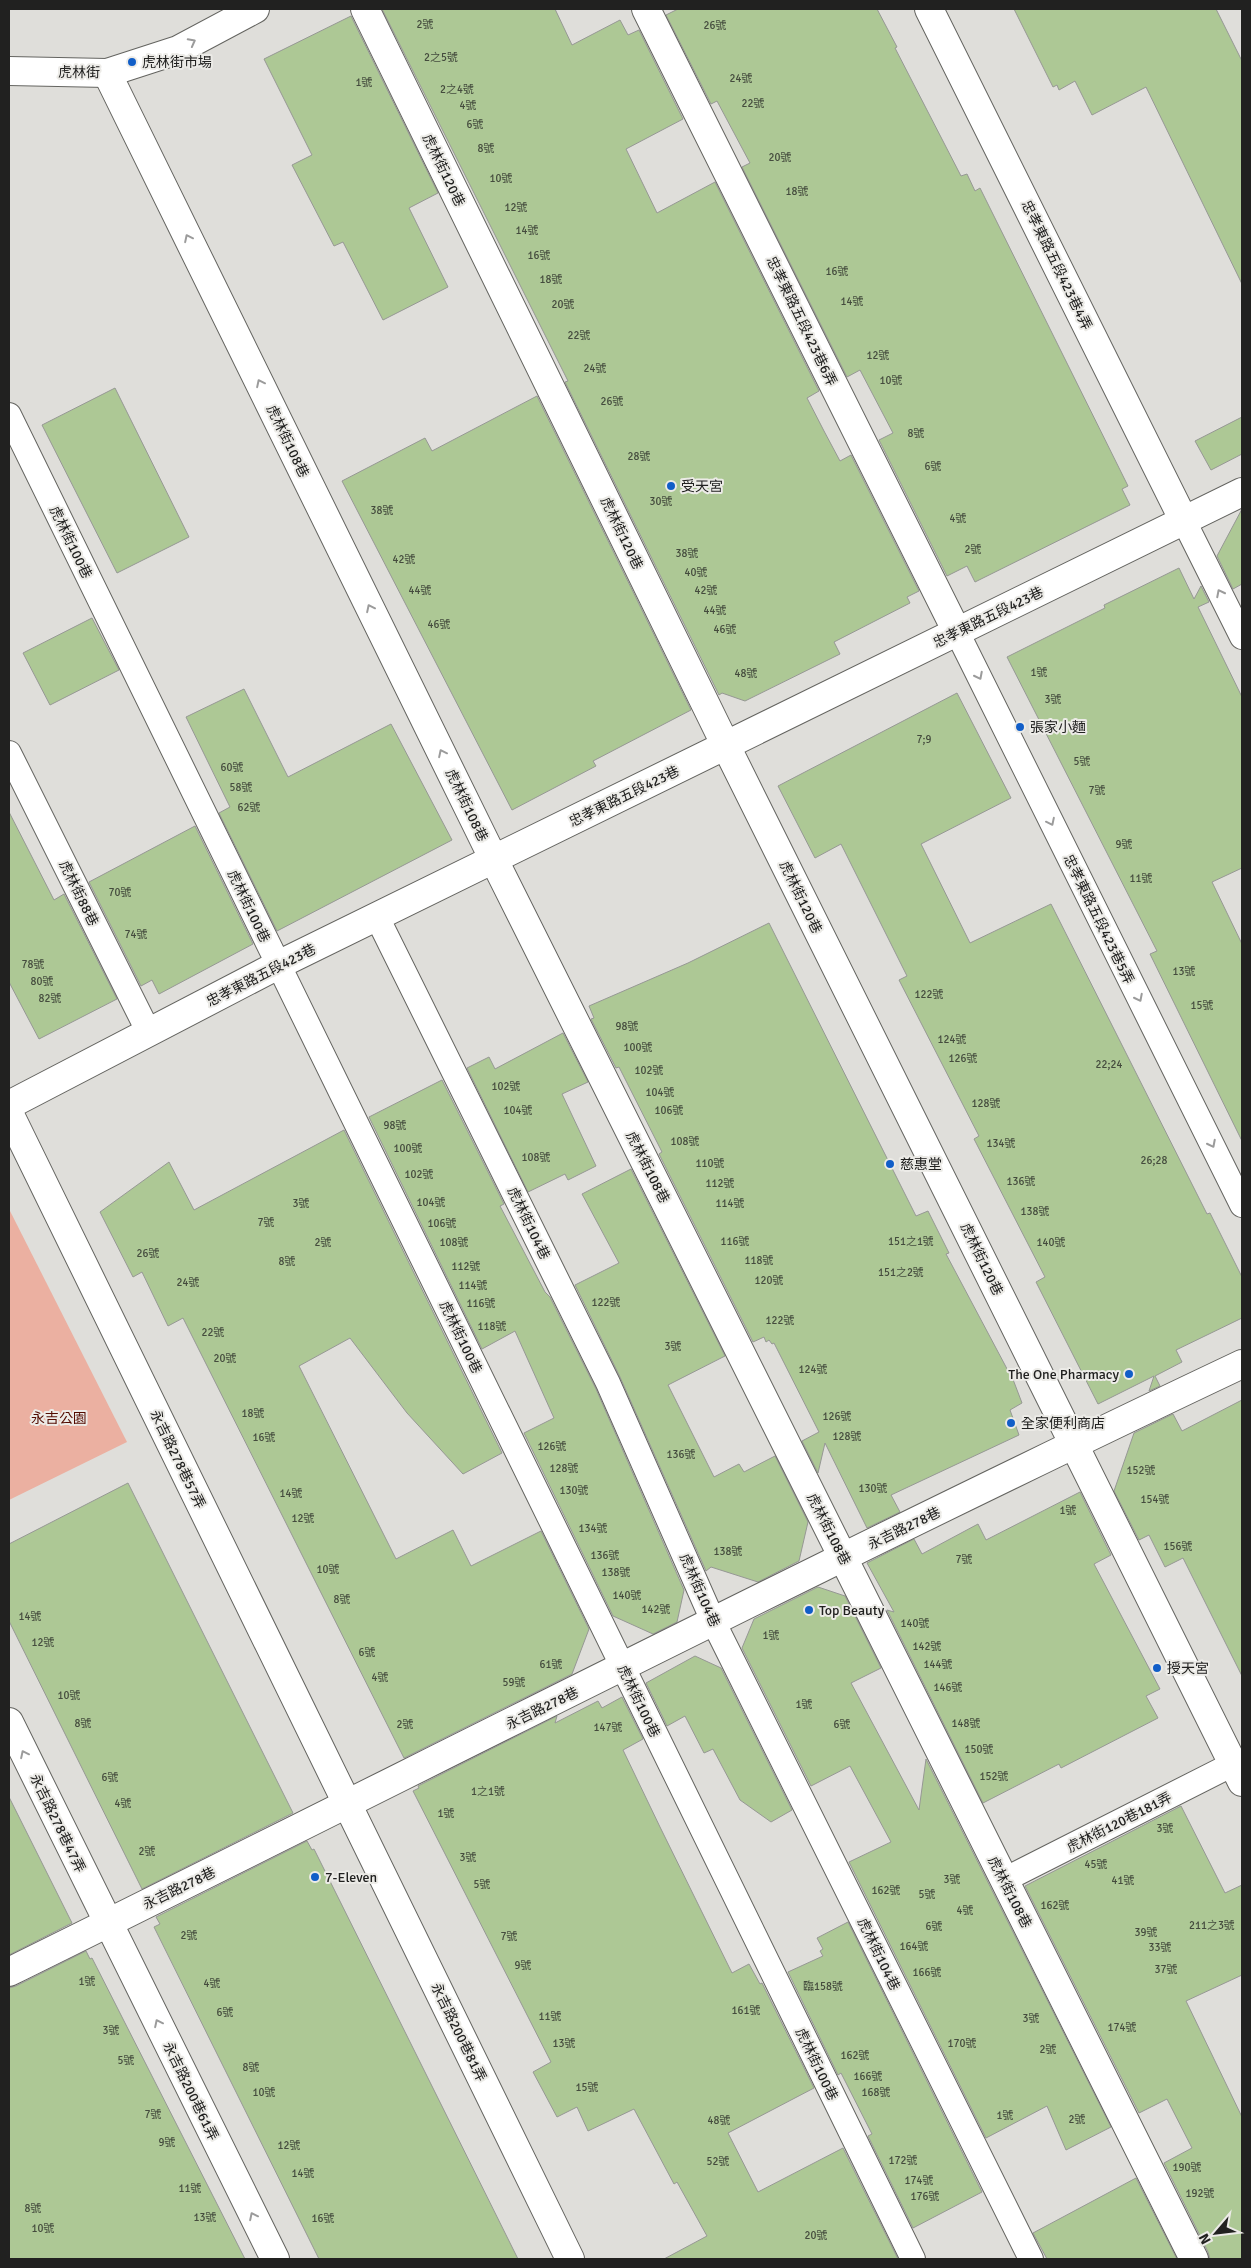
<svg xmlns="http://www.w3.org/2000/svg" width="1251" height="2268" font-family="Signika,'Noto Sans TC',sans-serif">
<rect width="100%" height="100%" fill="#dfdeda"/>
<path fill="#ebb0a1" d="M9,1209L127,1442L9,1500Z"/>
<g fill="#adc895" stroke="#969894">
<path d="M382,9H555L572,45L620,20L628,35L639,30L683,119L626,149L657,213L715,182L819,391L807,398L824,431L840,461L851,455L919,591L907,597L910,603L834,642L840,654L745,701L722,693L719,695L565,382L568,381Z"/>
<path d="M678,9H877L897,47L895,48L961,176L967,174L975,191L980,188L1128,486L1122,489L1130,505L975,582L967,566L947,576L879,440L893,433L860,370L847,377L742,167L750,163L717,101L711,104L666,15Z"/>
<path d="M1014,9H1216L1242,61V284L1146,87L1092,115L1075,81L1059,90L1057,85L1053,87Z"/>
<path d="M351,16L438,193L409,208L448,287L383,320L343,242L334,246L292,165L312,155L264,59Z"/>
<path d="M115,388L189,537L117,573L42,425Z"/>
<path d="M537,396L691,710L593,761L596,766L512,810L342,481L425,438L432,451Z"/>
<path d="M1242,417V454L1211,470L1195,441Z"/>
<path d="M1242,509V584L1233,589L1217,556Z"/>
<path d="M1179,568L1194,599L1201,586L1209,602L1198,607L1242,697V868L1212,882L1242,944V1141L1150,954L1157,951L1007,657L1105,608L1104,605Z"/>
<path d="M92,618L119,670L50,705L23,653Z"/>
<path d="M244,689L288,777L391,724L452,840L277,931L219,813L230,807L186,717Z"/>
<path d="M957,693L1011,798L921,844L970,943L1051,904L1207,1214L1210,1213L1242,1277V1318L1176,1350L1182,1362L1155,1376L1160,1386L1149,1391L1154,1376L1098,1404L1036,1282L1045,1277L974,1139L979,1136L899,980L907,976L841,844L815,858L778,786Z"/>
<path d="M9,812L54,900L64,894L117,999L39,1039L9,982Z"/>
<path d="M195,826L253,944L159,994L152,980L141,986L89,882Z"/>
<path d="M769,923L916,1216L928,1211L949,1253L946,1254L1014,1382L1022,1403L1010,1410L1019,1435L891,1495L900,1512L867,1528L825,1443L818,1473L802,1441L819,1432L774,1343L772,1344L769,1340L766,1342L764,1337L753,1342L659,1154L662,1152L619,1067L616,1068L591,1019L594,1018L589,1006L688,963Z"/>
<path d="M563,1033L588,1082L562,1094L596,1166L568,1180L565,1174L528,1192L467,1068L489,1057L495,1069Z"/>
<path d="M442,1080L504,1204L500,1206L545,1292L550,1297L596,1389L684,1590L677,1622L653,1634L613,1616L524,1433L554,1418L515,1331L482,1349L369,1117Z"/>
<path d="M344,1130L502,1453L463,1474L407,1413L350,1338L299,1366L396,1559L453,1530L471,1566L541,1531L589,1629L572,1674L404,1758L183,1318L168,1326L142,1272L133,1277L100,1212L169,1162L194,1210Z"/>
<path d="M631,1169L725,1356L668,1385L714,1477L739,1464L744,1472L775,1456L808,1522L799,1561L758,1582L711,1567L706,1571L620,1377L575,1285L619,1263L582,1194Z"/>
<path d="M1242,1400V1676L1183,1558L1165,1567L1149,1535L1139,1540L1114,1491L1134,1433L1173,1414L1182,1431Z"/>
<path d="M128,1483L293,1813L142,1889L9,1621V1544Z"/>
<path d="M1080,1492L1111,1555L1094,1564L1160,1689L1146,1696L1158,1718L1061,1768L1059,1764L983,1803L887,1610L894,1612L867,1563L914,1539L922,1554L978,1524L986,1540Z"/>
<path d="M818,1587L845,1596L881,1668L851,1683L919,1810L926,1759L1111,2127L1066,2150L1047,2106L986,2138L849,1862L891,1842L850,1766L811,1786L742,1648L754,1619Z"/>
<path d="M695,1656L721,1668L792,1810L771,1822L740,1800L713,1749L704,1753L685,1716L667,1726L646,1683Z"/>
<path d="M622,1697L643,1739L623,1750L660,1827L732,1973L749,1964L760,1984L762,1983L814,2088L728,2133L758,2192L843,2148L898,2259H664L707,2236L677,2182L674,2184L634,2109L588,2131L577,2107L557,2117L533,2072L551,2062L413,1791L419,1788L418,1786L557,1716L555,1723L598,1701L602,1708Z"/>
<path d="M9,1797L72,1923L9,1955Z"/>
<path d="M1181,1806L1225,1893L1242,1885V1975L1186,2001L1242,2117V2259H1210L1208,2252L1164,2163L1192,2148L1167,2099L1139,2113L1025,1886Z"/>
<path d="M307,1841L312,1850L314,1849L518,2259H319L154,1927L160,1924L156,1917Z"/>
<path d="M848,1922L982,2192L913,2228L868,2136L872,2134L841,2073L838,2075L788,1972L823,1956L820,1951L823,1949L817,1938Z"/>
<path d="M86,1951L90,1959L92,1958L245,2259H9V1988L16,1986Z"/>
<path d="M1136,2178L1177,2259H1047L1033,2233Z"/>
</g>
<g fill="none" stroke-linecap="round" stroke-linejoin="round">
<defs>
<g id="service">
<path d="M9,415L913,2259"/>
<path d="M1184,521L1242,637"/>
<path d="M957,632L1242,1205"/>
<path d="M9,753L149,1033"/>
<path d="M377,917L608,1383L713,1621L1031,2259"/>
<path d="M1004,1880L1233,1764"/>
</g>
<g id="minor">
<path d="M365,9L726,746L1242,1782"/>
<path d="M646,9L957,632"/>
<path d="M929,9L1184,521"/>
<path d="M9,71L107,73L178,50L255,9"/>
<path d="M107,73L494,860L1194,2259"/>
<path d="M9,1105L278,965L1242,492"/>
<path d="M9,1113L570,2259"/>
<path d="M9,1722L275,2259"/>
<path d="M9,1972C420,1769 828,1560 1242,1364"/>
</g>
</defs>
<use href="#service" stroke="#646460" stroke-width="26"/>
<use href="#minor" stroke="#646460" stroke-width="30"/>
<use href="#service" stroke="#fff" stroke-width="24"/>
<use href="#minor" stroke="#fff" stroke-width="28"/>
</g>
<defs><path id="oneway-chevron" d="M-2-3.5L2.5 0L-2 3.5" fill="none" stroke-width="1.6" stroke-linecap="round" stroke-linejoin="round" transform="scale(1.25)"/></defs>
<g stroke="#9b9b9b">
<use href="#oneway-chevron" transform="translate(192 42) rotate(-28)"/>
<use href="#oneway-chevron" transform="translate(188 238) rotate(-116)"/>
<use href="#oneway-chevron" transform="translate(260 383) rotate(-116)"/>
<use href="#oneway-chevron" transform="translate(1220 593) rotate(-117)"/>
<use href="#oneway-chevron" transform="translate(370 608) rotate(-116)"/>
<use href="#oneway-chevron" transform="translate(979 676) rotate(63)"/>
<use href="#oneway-chevron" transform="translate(442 753) rotate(-116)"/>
<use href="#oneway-chevron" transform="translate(1051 822) rotate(64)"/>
<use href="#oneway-chevron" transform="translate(1139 998) rotate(63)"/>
<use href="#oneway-chevron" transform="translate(1212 1144) rotate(63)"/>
<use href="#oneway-chevron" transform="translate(24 1754) rotate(-116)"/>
<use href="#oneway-chevron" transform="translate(158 2023) rotate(-116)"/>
<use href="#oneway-chevron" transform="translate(253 2216) rotate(-116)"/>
</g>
<g fill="#115ec8" stroke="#ecebe7" stroke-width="2">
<circle cx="132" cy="62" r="5"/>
<circle cx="671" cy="486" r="5"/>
<circle cx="1020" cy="727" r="5"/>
<circle cx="890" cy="1164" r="5"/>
<circle cx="1129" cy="1374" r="5"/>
<circle cx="1011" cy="1423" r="5"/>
<circle cx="809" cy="1610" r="5"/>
<circle cx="1157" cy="1668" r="5"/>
<circle cx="315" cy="1877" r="5"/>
</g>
<g text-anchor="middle" stroke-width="4" stroke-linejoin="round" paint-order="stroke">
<g font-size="11" fill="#444b3d">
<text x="425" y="28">2號</text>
<text x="715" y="29">26號</text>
<text x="441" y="61">2之5號</text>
<text x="741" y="82">24號</text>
<text x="364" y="86">1號</text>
<text x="457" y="93">2之4號</text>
<text x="753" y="107">22號</text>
<text x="468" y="109">4號</text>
<text x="475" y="128">6號</text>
<text x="486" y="152">8號</text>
<text x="780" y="161">20號</text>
<text x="501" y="182">10號</text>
<text x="797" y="195">18號</text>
<text x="516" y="211">12號</text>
<text x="527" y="234">14號</text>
<text x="539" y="259">16號</text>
<text x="837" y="275">16號</text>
<text x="551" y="283">18號</text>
<text x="852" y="305">14號</text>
<text x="563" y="308">20號</text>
<text x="579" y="339">22號</text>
<text x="878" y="359">12號</text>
<text x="595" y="372">24號</text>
<text x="891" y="384">10號</text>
<text x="612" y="405">26號</text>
<text x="916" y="437">8號</text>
<text x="639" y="460">28號</text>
<text x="933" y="470">6號</text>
<text x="661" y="505">30號</text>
<text x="382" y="514">38號</text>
<text x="958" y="522">4號</text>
<text x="973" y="553">2號</text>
<text x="687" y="557">38號</text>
<text x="404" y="563">42號</text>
<text x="696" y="576">40號</text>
<text x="420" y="594">44號</text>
<text x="706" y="594">42號</text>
<text x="715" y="614">44號</text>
<text x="439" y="628">46號</text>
<text x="725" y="633">46號</text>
<text x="1039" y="676">1號</text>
<text x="746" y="677">48號</text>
<text x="1053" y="703">3號</text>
<text x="924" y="743">7;9</text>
<text x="1082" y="765">5號</text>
<text x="232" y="771">60號</text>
<text x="241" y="791">58號</text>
<text x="1097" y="794">7號</text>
<text x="249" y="811">62號</text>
<text x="1124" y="848">9號</text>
<text x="1141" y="882">11號</text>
<text x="120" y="896">70號</text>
<text x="136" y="938">74號</text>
<text x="33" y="968">78號</text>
<text x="1184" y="975">13號</text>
<text x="42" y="985">80號</text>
<text x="929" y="998">122號</text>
<text x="50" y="1002">82號</text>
<text x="1202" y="1009">15號</text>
<text x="627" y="1030">98號</text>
<text x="952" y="1043">124號</text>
<text x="638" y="1051">100號</text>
<text x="963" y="1062">126號</text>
<text x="1109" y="1068">22;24</text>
<text x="649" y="1074">102號</text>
<text x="506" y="1090">102號</text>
<text x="660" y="1096">104號</text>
<text x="986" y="1107">128號</text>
<text x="518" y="1114">104號</text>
<text x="669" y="1114">106號</text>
<text x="395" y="1129">98號</text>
<text x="685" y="1145">108號</text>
<text x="1001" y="1147">134號</text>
<text x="408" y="1152">100號</text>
<text x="536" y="1161">108號</text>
<text x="1154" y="1164">26;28</text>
<text x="710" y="1167">110號</text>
<text x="419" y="1178">102號</text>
<text x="1021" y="1185">136號</text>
<text x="720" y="1187">112號</text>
<text x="431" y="1206">104號</text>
<text x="301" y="1207">3號</text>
<text x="730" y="1207">114號</text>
<text x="1035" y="1215">138號</text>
<text x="266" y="1226">7號</text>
<text x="442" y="1227">106號</text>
<text x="735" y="1245">116號</text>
<text x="911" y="1245">151之1號</text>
<text x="323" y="1246">2號</text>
<text x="454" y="1246">108號</text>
<text x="1051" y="1246">140號</text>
<text x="148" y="1257">26號</text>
<text x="759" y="1264">118號</text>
<text x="287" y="1265">8號</text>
<text x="466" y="1270">112號</text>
<text x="901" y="1276">151之2號</text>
<text x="769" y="1284">120號</text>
<text x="188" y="1286">24號</text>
<text x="473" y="1289">114號</text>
<text x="606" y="1306">122號</text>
<text x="481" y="1307">116號</text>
<text x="780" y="1324">122號</text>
<text x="492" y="1330">118號</text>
<text x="213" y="1336">22號</text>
<text x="673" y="1350">3號</text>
<text x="225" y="1362">20號</text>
<text x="813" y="1373">124號</text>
<text x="253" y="1417">18號</text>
<text x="837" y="1420">126號</text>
<text x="847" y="1440">128號</text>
<text x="264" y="1441">16號</text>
<text x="552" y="1450">126號</text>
<text x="681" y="1458">136號</text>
<text x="564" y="1472">128號</text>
<text x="1141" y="1474">152號</text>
<text x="873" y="1492">130號</text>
<text x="574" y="1494">130號</text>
<text x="291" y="1497">14號</text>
<text x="1155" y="1503">154號</text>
<text x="1068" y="1514">1號</text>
<text x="303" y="1522">12號</text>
<text x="593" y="1532">134號</text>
<text x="1178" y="1550">156號</text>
<text x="728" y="1555">138號</text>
<text x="605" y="1559">136號</text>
<text x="964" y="1563">7號</text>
<text x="328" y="1573">10號</text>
<text x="616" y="1576">138號</text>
<text x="627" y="1599">140號</text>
<text x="342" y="1603">8號</text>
<text x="656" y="1613">142號</text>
<text x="30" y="1620">14號</text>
<text x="915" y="1627">140號</text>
<text x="771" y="1639">1號</text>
<text x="43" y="1646">12號</text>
<text x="927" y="1650">142號</text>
<text x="367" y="1656">6號</text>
<text x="551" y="1668">61號</text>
<text x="938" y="1668">144號</text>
<text x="380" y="1681">4號</text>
<text x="514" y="1686">59號</text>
<text x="948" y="1691">146號</text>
<text x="69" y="1699">10號</text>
<text x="804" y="1708">1號</text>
<text x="83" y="1727">8號</text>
<text x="966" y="1727">148號</text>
<text x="405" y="1728">2號</text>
<text x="842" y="1728">6號</text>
<text x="608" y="1731">147號</text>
<text x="979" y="1753">150號</text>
<text x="994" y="1780">152號</text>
<text x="110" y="1781">6號</text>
<text x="488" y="1795">1之1號</text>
<text x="123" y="1807">4號</text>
<text x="446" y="1817">1號</text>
<text x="1165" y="1832">3號</text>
<text x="147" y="1855">2號</text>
<text x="468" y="1861">3號</text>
<text x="1096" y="1868">45號</text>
<text x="952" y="1883">3號</text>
<text x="1123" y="1884">41號</text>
<text x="482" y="1888">5號</text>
<text x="886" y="1894">162號</text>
<text x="927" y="1898">5號</text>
<text x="1055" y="1909">162號</text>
<text x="965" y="1914">4號</text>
<text x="1212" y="1929">211之3號</text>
<text x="934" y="1930">6號</text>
<text x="1146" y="1936">39號</text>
<text x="189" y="1939">2號</text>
<text x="509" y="1940">7號</text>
<text x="914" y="1950">164號</text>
<text x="1160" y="1951">33號</text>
<text x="523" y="1969">9號</text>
<text x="1166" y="1973">37號</text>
<text x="927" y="1976">166號</text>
<text x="87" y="1985">1號</text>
<text x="212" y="1987">4號</text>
<text x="823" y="1990">臨158號</text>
<text x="746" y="2014">161號</text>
<text x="225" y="2016">6號</text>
<text x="550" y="2020">11號</text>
<text x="1031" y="2022">3號</text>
<text x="1122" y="2031">174號</text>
<text x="111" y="2034">3號</text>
<text x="564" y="2047">13號</text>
<text x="962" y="2047">170號</text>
<text x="1048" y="2053">2號</text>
<text x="855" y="2059">162號</text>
<text x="126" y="2064">5號</text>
<text x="251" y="2071">8號</text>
<text x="868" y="2080">166號</text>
<text x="587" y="2091">15號</text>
<text x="264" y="2096">10號</text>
<text x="876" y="2096">168號</text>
<text x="153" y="2118">7號</text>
<text x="1005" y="2119">1號</text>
<text x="1077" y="2123">2號</text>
<text x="719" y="2124">48號</text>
<text x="167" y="2146">9號</text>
<text x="289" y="2149">12號</text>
<text x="903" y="2164">172號</text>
<text x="718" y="2165">52號</text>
<text x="1187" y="2171">190號</text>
<text x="303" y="2177">14號</text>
<text x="919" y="2184">174號</text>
<text x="190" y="2192">11號</text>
<text x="1200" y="2197">192號</text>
<text x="925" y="2200">176號</text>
<text x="33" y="2212">8號</text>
<text x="205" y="2221">13號</text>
<text x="323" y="2222">16號</text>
<text x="43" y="2232">10號</text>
<text x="816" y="2239">20號</text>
</g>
<g font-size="14" fill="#212120" stroke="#ecebe7" text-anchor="start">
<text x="142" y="67">虎林街市場</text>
<text x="681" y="491">受天宮</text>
<text x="1030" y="732">張家小麵</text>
<text x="900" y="1169">慈惠堂</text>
<text x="1119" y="1379" text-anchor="end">The One Pharmacy</text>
<text x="1021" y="1428">全家便利商店</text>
<text x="819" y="1615">Top Beauty</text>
<text x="1167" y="1673">授天宮</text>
<text x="325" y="1882">7-Eleven</text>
</g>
<g font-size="14" fill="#212120" stroke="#ecebe7">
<text transform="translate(79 72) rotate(1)" y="5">虎林街</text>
<text transform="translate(444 170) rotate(64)" y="5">虎林街120巷</text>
<text transform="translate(1057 265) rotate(64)" y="5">忠孝東路五段423巷4弄</text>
<text transform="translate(802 321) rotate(64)" y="5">忠孝東路五段423巷6弄</text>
<text transform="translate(288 441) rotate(64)" y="5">虎林街108巷</text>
<text transform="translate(622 533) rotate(64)" y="5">虎林街120巷</text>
<text transform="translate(71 542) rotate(64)" y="5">虎林街100巷</text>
<text transform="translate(988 617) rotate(-26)" y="5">忠孝東路五段423巷</text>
<text transform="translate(624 796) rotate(-26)" y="5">忠孝東路五段423巷</text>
<text transform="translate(467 805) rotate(64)" y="5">虎林街108巷</text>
<text transform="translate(79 893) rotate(64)" y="5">虎林街88巷</text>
<text transform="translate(801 897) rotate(64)" y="5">虎林街120巷</text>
<text transform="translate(249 906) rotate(64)" y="5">虎林街100巷</text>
<text transform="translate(1099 919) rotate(64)" y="5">忠孝東路五段423巷5弄</text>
<text transform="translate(261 975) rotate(-27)" y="5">忠孝東路五段423巷</text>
<text transform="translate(648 1167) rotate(63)" y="5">虎林街108巷</text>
<text transform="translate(529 1223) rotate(64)" y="5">虎林街104巷</text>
<text transform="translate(982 1259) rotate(64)" y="5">虎林街120巷</text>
<text transform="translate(461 1337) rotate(64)" y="5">虎林街100巷</text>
<text transform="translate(178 1459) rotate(64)" y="5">永吉路278巷57弄</text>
<text transform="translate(904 1528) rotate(-26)" y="5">永吉路278巷</text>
<text transform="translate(829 1529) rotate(63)" y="5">虎林街108巷</text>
<text transform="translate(700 1590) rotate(66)" y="5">虎林街104巷</text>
<text transform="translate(639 1701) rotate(64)" y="5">虎林街100巷</text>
<text transform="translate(542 1708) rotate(-26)" y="5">永吉路278巷</text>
<text transform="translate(1119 1822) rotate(-27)" y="5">虎林街120巷181弄</text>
<text transform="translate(58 1823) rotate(64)" y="5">永吉路278巷47弄</text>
<text transform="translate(179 1888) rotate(-26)" y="5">永吉路278巷</text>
<text transform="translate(1010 1892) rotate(63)" y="5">虎林街108巷</text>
<text transform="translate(879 1954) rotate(64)" y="5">虎林街104巷</text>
<text transform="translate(459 2032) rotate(64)" y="5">永吉路200巷81弄</text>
<text transform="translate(817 2064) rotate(64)" y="5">虎林街100巷</text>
<text transform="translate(191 2091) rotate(64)" y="5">永吉路200巷61弄</text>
</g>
<g font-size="14" fill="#530b00" stroke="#ecebe7">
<text x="59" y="1423">永吉公園</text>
</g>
</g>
<rect width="1251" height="2268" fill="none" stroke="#212120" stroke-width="20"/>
<g transform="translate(1216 2233) rotate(242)" stroke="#ecebe7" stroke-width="4" paint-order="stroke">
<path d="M0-4L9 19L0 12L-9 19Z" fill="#212120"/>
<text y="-8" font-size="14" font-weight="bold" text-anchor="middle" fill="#212120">N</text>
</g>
</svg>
